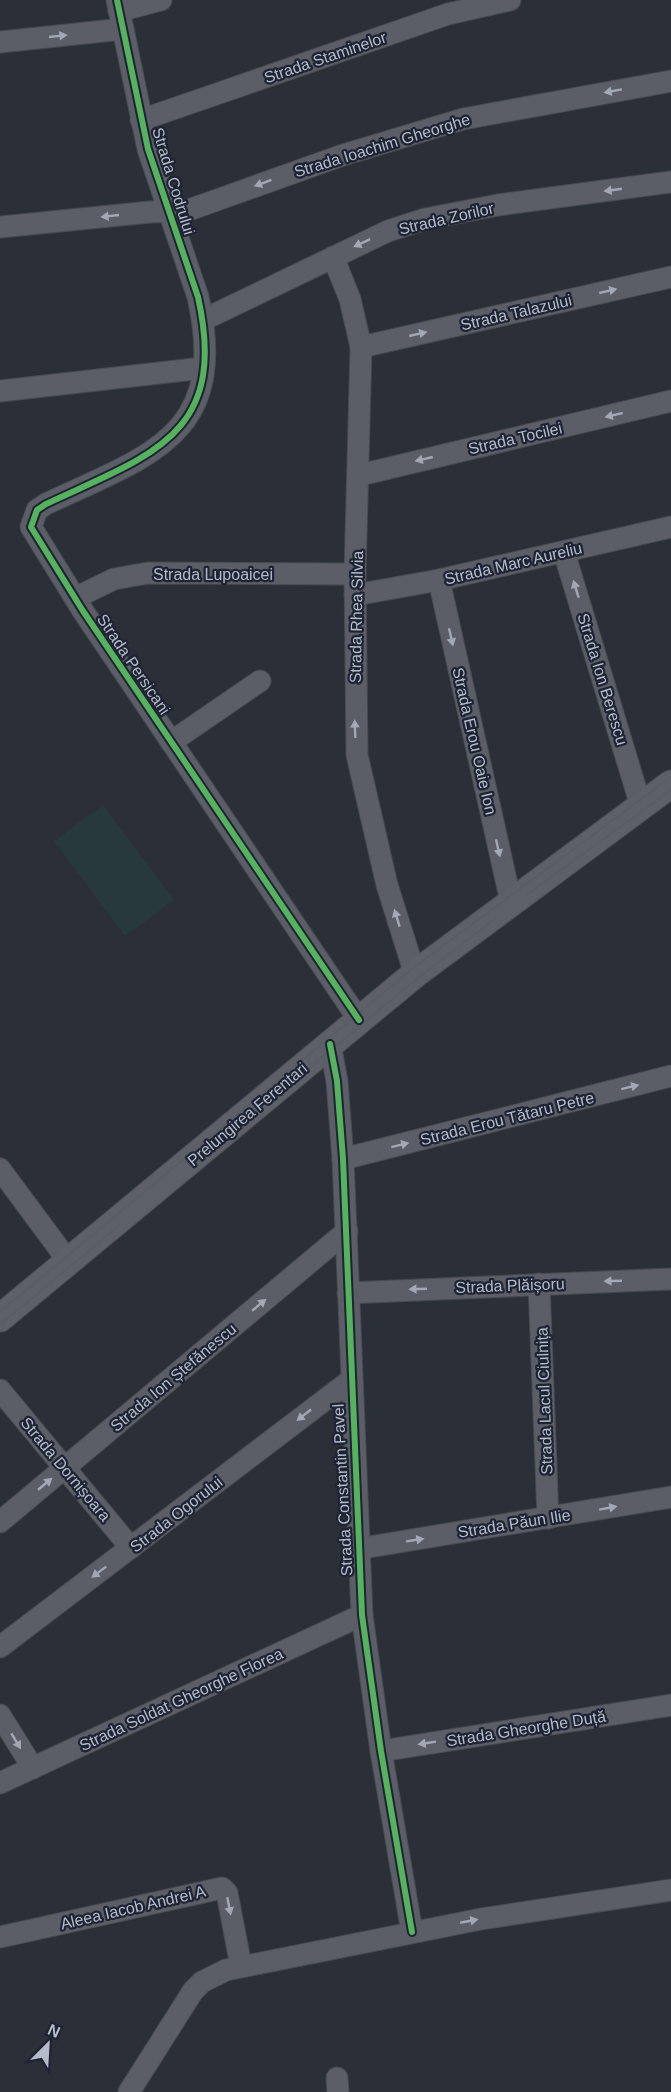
<svg xmlns="http://www.w3.org/2000/svg" width="671" height="2092" font-family="Helvetica,sans-serif">
<rect width="100%" height="100%" fill="#2b2f38"/>
<path fill="#28393e" d="M103,805L174,900L125,936L54,841Z"/>
<g fill="none" stroke-linecap="round" stroke-linejoin="round">
<defs>
<g id="minor">
<path d="M117,0L148,149L198,297C229,436 150,455 46,504L37,510L31,527L83,611L359,1020"/>
<path d="M119,11L161,0"/>
<path d="M0,42L123,29"/>
<path d="M141,120L448,14L510,0"/>
<path d="M0,227L150,212L186,211L343,155L463,119L671,81"/>
<path d="M333,257L350,299L361,347L355,574L357,755L387,885L415,974"/>
<path d="M203,320L388,231L425,219L498,205L671,182"/>
<path d="M361,347L671,277"/>
<path d="M0,391L203,368"/>
<path d="M360,475L671,401"/>
<path d="M564,552L641,806"/>
<path d="M439,580L511,902"/>
<path d="M355,595L439,580L671,527"/>
<path d="M75,598L114,579L148,573L355,574"/>
<path d="M171,742L260,681"/>
<path d="M330,1044L337,1081L343,1159L362,1615L381,1751L412,1932"/>
<path d="M343,1159L671,1076"/>
<path d="M0,1169L69,1262"/>
<path d="M539,1284L548,1518"/>
<path d="M348,1293L671,1279"/>
<path d="M0,1390L131,1548"/>
<path d="M0,1522L347,1231"/>
<path d="M357,1549L671,1497"/>
<path d="M0,1647L351,1380"/>
<path d="M0,1715L33,1768"/>
<path d="M381,1751L671,1705"/>
<path d="M0,1783L362,1615"/>
<path d="M0,1937L222,1888L227,1893L241,1966"/>
<path d="M337,2078L338,2092"/>
<path d="M129,2092L193,1991L202,1982L226,1970L481,1919L671,1890"/>
</g>
<path id="major" d="M0,1318L415,974L671,784"/>
</defs>
<use href="#minor" stroke="#474a51" stroke-width="23"/>
<use href="#major" stroke="#494c55" stroke-width="29"/>
<use href="#minor" stroke="#5b5e66" stroke-width="21"/>
<use href="#major" stroke="#5d6068" stroke-width="27"/>
<g stroke="#595d64" stroke-width="1.5">
<path d="M525,896L671,790"/>
<path d="M221,1141L418,978L496,918"/>
<path d="M0,1312L413,968L671,777"/>
<path d="M0,1325L120,1225"/>
</g>
<defs>
<g id="cycleway">
<path d="M117,0L148,149L198,297C229,436 150,455 46,504L37,510L31,527L83,611L359,1020"/>
<path d="M330,1044L337,1081L343,1159L362,1615L381,1751L412,1932"/>
</g>
</defs>
<use href="#cycleway" stroke="#1e2433" stroke-width="10"/>
<use href="#cycleway" stroke="#56b35d" stroke-width="6"/>
</g>
<defs><path id="oneway-solid" d="M-6-.8H1V-3.2L6.5 0L1 3.2V.8H-6Z" transform="scale(1.5)"/></defs>
<g fill="#a3a8b5">
<use href="#oneway-solid" transform="translate(58 36) rotate(-6)"/>
<use href="#oneway-solid" transform="translate(613 91) rotate(170)"/>
<use href="#oneway-solid" transform="translate(263 183) rotate(160)"/>
<use href="#oneway-solid" transform="translate(613 190) rotate(172)"/>
<use href="#oneway-solid" transform="translate(110 216) rotate(174)"/>
<use href="#oneway-solid" transform="translate(362 243) rotate(155)"/>
<use href="#oneway-solid" transform="translate(608 291) rotate(-13)"/>
<use href="#oneway-solid" transform="translate(418 334) rotate(-13)"/>
<use href="#oneway-solid" transform="translate(614 415) rotate(167)"/>
<use href="#oneway-solid" transform="translate(424 459) rotate(167)"/>
<use href="#oneway-solid" transform="translate(576 589) rotate(-107)"/>
<use href="#oneway-solid" transform="translate(451 637) rotate(77)"/>
<use href="#oneway-solid" transform="translate(355 729) rotate(-92)"/>
<use href="#oneway-solid" transform="translate(498 848) rotate(77)"/>
<use href="#oneway-solid" transform="translate(397 918) rotate(-107)"/>
<use href="#oneway-solid" transform="translate(630 1087) rotate(-14)"/>
<use href="#oneway-solid" transform="translate(400 1145) rotate(-14)"/>
<use href="#oneway-solid" transform="translate(613 1281) rotate(178)"/>
<use href="#oneway-solid" transform="translate(418 1289) rotate(178)"/>
<use href="#oneway-solid" transform="translate(259 1305) rotate(-40)"/>
<use href="#oneway-solid" transform="translate(304 1415) rotate(142)"/>
<use href="#oneway-solid" transform="translate(45 1484) rotate(-40)"/>
<use href="#oneway-solid" transform="translate(608 1508) rotate(-10)"/>
<use href="#oneway-solid" transform="translate(415 1540) rotate(-9)"/>
<use href="#oneway-solid" transform="translate(99 1572) rotate(143)"/>
<use href="#oneway-solid" transform="translate(16 1741) rotate(59)"/>
<use href="#oneway-solid" transform="translate(427 1743) rotate(171)"/>
<use href="#oneway-solid" transform="translate(229 1906) rotate(79)"/>
<use href="#oneway-solid" transform="translate(469 1921) rotate(-11)"/>
</g>
<g text-anchor="middle" stroke-width="4.5" stroke-linejoin="round" paint-order="stroke">
<g font-size="16" fill="#b5bbc9" stroke="#1e2433">
<text transform="translate(325 57) rotate(-19)" y="6">Strada Staminelor</text>
<text transform="translate(382 145) rotate(-17)" y="6">Strada Ioachim Gheorghe</text>
<text transform="translate(174 181) rotate(73)" y="6">Strada Codrului</text>
<text transform="translate(446 218) rotate(-13)" y="6">Strada Zorilor</text>
<text transform="translate(516 312) rotate(-13)" y="6">Strada Talazului</text>
<text transform="translate(515 438) rotate(-13)" y="6">Strada Tocilei</text>
<text transform="translate(513 563) rotate(-13)" y="6">Strada Marc Aureliu</text>
<text x="213" y="580">Strada Lupoaicei</text>
<text transform="translate(356 617) rotate(-89)" y="6">Strada Rhea Silvia</text>
<text transform="translate(134 664) rotate(56)" y="6">Strada Persicani</text>
<text transform="translate(603 679) rotate(73)" y="6">Strada Ion Berescu</text>
<text transform="translate(475 741) rotate(77)" y="6">Strada Erou Oaie Ion</text>
<text transform="translate(247 1114) rotate(-40)" y="6">Prelungirea Ferentari</text>
<text transform="translate(507 1118) rotate(-14)" y="6">Strada Erou Tătaru Petre</text>
<text transform="translate(510 1285) rotate(-2)" y="6">Strada Plăișoru</text>
<text transform="translate(173 1377) rotate(-40)" y="6">Strada Ion Ștefănescu</text>
<text transform="translate(544 1401) rotate(-92)" y="6">Strada Lacul Ciulnița</text>
<text transform="translate(66 1469) rotate(50)" y="6">Strada Dornișoara</text>
<text transform="translate(342 1490) rotate(-93)" y="6">Strada Constantin Pavel</text>
<text transform="translate(176 1514) rotate(-38)" y="6">Strada Ogorului</text>
<text transform="translate(514 1523) rotate(-9)" y="6">Strada Păun Ilie</text>
<text transform="translate(181 1699) rotate(-25)" y="6">Strada Soldat Gheorghe Florea</text>
<text transform="translate(526 1728) rotate(-9)" y="6">Strada Gheorghe Duță</text>
<text transform="translate(133 1907) rotate(-13)" y="6">Aleea Iacob Andrei A</text>
</g>
</g>
<g transform="translate(48 2044) rotate(24)" stroke="#1e2433" stroke-width="4.5" paint-order="stroke">
<path d="M0-4.5L10 22L0 15L-10 22Z" fill="#b5bbc9"/>
<text y="-9" font-size="16" font-weight="bold" text-anchor="middle" fill="#b5bbc9">N</text>
</g>
</svg>
